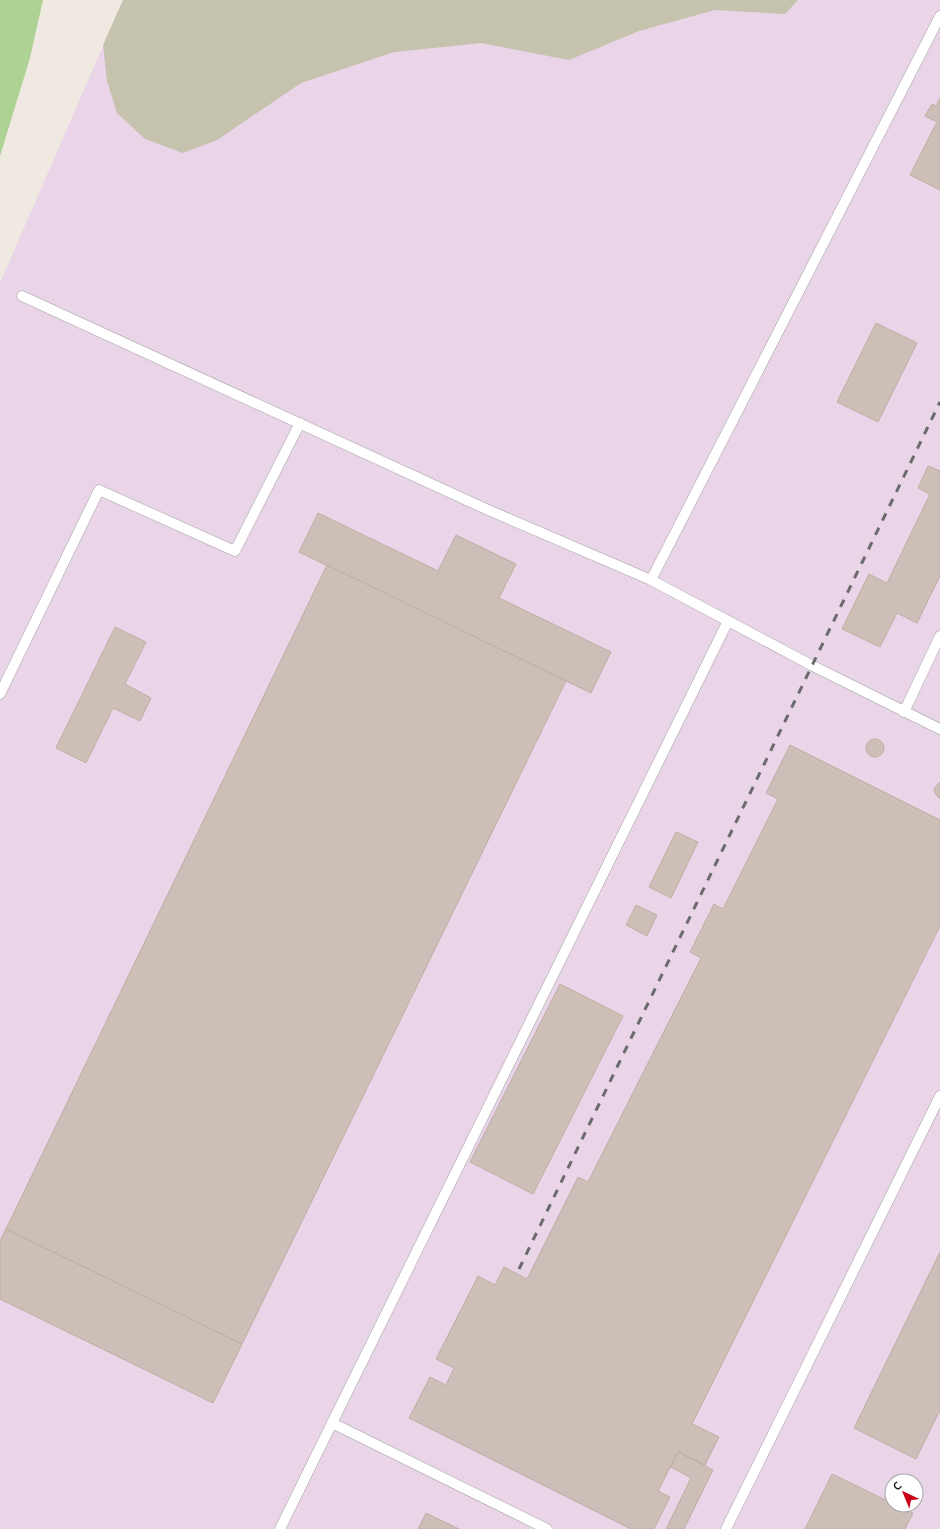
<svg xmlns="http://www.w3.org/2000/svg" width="940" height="1529" font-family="Ubuntu,sans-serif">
<rect width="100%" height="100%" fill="#efe9e2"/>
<path fill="#e9d4e8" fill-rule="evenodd" d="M123,0H940V1529H0V283ZM892,1481H916V1505H892Z"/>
<path fill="#c5c2ad" d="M123,0H798L785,14L715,10L639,31L569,60L481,43L394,52L301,83L217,140L183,153L145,139L117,113L107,81L103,45Z"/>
<path fill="#aed294" d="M0,0H43L30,58L0,156Z"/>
<g fill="#ccbfb8" stroke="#c2ada4">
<path d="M940,98V190L910,175L937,122L925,116L932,104L936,106Z"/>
<path d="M876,323L917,343L878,422L837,402Z"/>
<path d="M928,466L940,471V576L917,623L897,613L880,647L842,629L869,574L887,583L930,494L918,488Z"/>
<path d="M318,513L438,571L456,535L516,564L499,598L611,652L591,693L299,552Z"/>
<path d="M327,565L566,681L242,1344L6,1229Z"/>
<path d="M115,627L146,642L125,684L151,698L140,721L113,708L86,763L56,748Z"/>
<circle cx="875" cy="748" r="9"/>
<path d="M790,745L940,820V926L692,1424L719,1437L705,1465L678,1452L658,1491L670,1497L654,1529H631L409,1418L430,1377L446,1385L454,1368L436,1359L478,1276L495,1285L504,1267L527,1279L578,1177L588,1182L701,958L690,952L714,904L723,909L778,799L766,793Z"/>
<path d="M940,782V799L936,795L934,789Z"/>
<path d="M676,832L698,842L671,898L649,887Z"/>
<path d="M636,905L657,915L647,936L626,925Z"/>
<path d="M560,984L623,1016L533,1194L470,1162Z"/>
<path d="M6,1229L242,1344L213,1403L0,1299V1241Z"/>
<path d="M940,1252V1410L916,1459L854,1428Z"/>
<path d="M678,1452L713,1470L684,1529H666L691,1478L671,1467Z"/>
<path d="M832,1474L892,1503V1505H896L913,1513L905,1529H805Z"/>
<path d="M426,1513L459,1529H418Z"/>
</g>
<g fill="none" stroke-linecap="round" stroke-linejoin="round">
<defs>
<g id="service">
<path d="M940,16L651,580L813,666L940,729"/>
<path d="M22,296L486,509L651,580"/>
<path d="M0,694L99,490L235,551L300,423"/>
<path d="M904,712L940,636"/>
<path d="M332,1423L728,621"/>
<path d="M280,1529L332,1423L547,1529"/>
<path d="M726,1529L940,1096"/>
</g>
</defs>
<use href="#service" stroke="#a4a4a4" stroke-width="11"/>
<use href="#service" stroke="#fff" stroke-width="10"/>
<path stroke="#6b6b6b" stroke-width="3" stroke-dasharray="8 8" stroke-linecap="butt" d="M519,1269L940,402"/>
</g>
<g transform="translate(904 1493) rotate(316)"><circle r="19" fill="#ffffff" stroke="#a5a5a5"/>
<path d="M0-3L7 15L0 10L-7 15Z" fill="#cb0019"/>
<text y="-6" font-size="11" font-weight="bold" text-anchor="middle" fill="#1d1d1d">С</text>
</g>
</svg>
